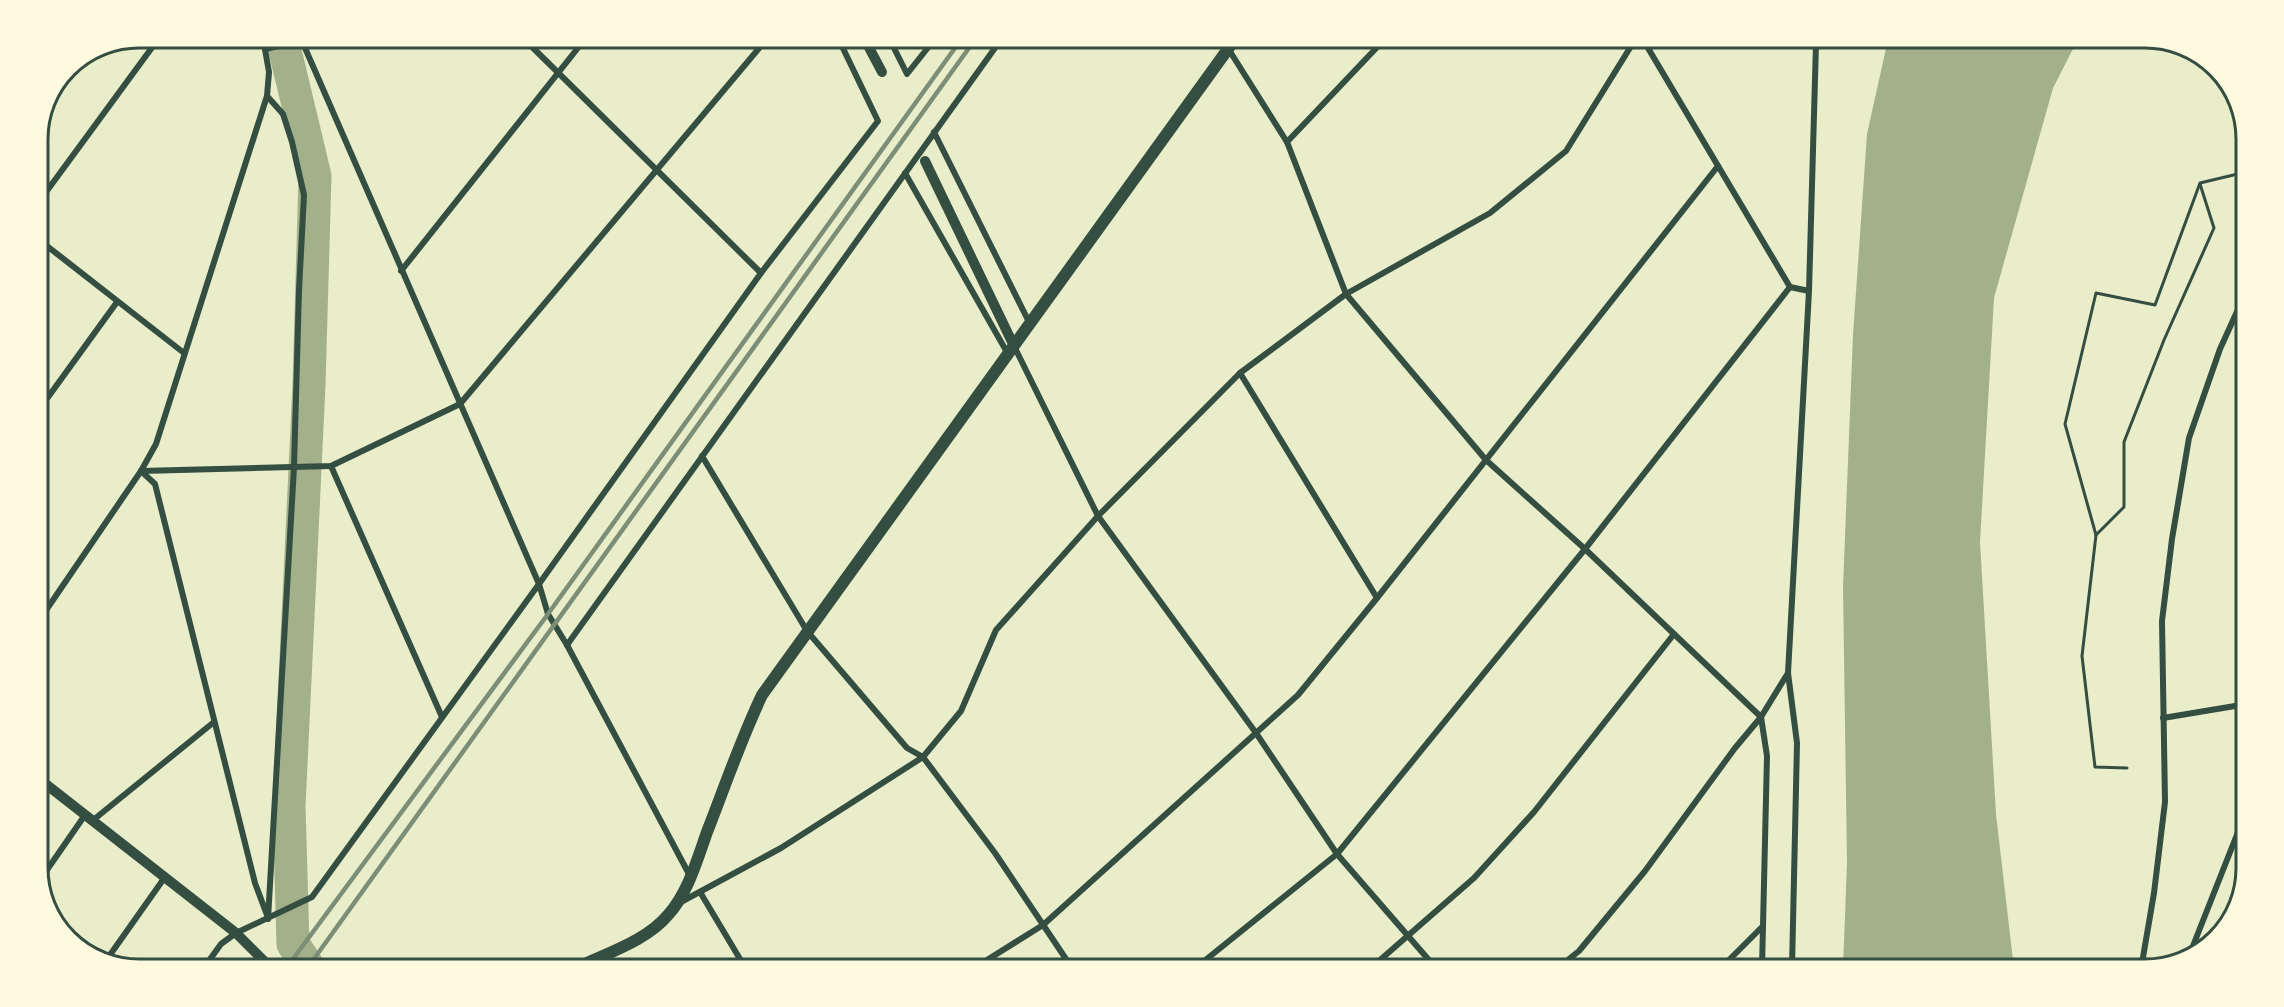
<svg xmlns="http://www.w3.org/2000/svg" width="2284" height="1007" font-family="'Golos Text',sans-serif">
<rect width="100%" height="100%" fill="#e9edc9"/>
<path fill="#a3b18a" d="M1887,44L2075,45L2053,88L1994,298L1980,542L1996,814L2014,969L1843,968L1847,863L1843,587L1853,335L1867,134Z"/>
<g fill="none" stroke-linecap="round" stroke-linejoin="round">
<path stroke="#a3b18a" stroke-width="33" d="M282,38L315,176L309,385L289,806L293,944L306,963"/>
<g stroke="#344e41" stroke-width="3">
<path d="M2096,535L2124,507V442L2164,340L2214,228L2200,184"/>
<path d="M2127,768L2095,767L2082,656L2096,535L2065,424L2096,293L2155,305L2200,183L2246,172"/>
</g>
<g stroke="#344e41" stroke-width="6">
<path d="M524,39L761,273"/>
<path d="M890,40L907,74L934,40"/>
<path d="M302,41L539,584L548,614L567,645L690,876"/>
<path d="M1224,42L1287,142L1346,294L1486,460L1585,549L1761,717L1767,756L1762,968"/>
<path d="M1645,43L1790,287"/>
<path d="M265,49L302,41L305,38"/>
<path d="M267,96L283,114L292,142L304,195L299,290L294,467L268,919"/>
<path d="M934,132L1030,324"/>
<path d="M1287,142L1382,42"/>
<path d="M905,173L1008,354"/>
<path d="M38,203L159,38"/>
<path d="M38,239L184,353"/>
<path d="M401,271L585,39"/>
<path d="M1014,346L1098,516L1256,733L1337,854L1435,967"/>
<path d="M1240,373L1377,598"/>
<path d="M38,411L117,302"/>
<path d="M702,456L807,631L907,748L923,757L995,853L1070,965"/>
<path d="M331,466L442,717"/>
<path d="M141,471L331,466L460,404L766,40"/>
<path d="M141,471L155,484L255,883L267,915"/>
<path d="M38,622L141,471L156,444L267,96L269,72L263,38"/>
<path d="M567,645L1000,41"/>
<path d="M2163,718L2241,705"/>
<path d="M92,821L214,722"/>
<path d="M40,880L85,815"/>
<path d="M700,892L743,964"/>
<path d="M681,902L781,848L923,757L961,711L996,630L1098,516L1240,373L1346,294L1490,213L1566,151L1633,43"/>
<path d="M2189,956L2240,827"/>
<path d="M105,962L165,877"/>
<path d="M208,962L221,944L236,933L312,897L539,584L761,273L878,121L839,40"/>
<path d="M979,965L1043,925L1298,695L1377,598L1718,166"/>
<path d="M1198,966L1337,854L1585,549L1790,287L1809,291"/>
<path d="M1372,967L1474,878L1534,812L1674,634"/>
<path d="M1559,967L1579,951L1645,871L1735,748L1761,717L1788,673"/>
<path d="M1721,968L1762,927"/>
<path d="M1792,968L1797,743L1788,673L1809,291L1816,44"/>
<path d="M2141,969L2154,893L2165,802L2162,621L2172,539L2189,438L2220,349L2245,294"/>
</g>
<g stroke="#344e41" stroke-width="10">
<path d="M865,40L882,72"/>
<path d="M925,161L1014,346"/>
<path d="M38,778L236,933L266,963"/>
</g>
<path stroke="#344e41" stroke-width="12" d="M585,964C613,951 648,939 668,915C688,893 697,860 707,832C725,786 741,739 762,695L1233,42"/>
<g stroke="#7c8e77" stroke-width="4.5">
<path d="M290,963L548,614L960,41"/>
<path d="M311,963L974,41"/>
</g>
</g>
<path d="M0 0H2284V1007H0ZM139 48H2145A91 91 0 0 1 2236 139V868A91 91 0 0 1 2145 959H139A91 91 0 0 1 48 868V139A91 91 0 0 1 139 48Z" fill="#fefae0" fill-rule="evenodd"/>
<path fill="none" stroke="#344e41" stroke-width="3" d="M139 48H2145A91 91 0 0 1 2236 139V868A91 91 0 0 1 2145 959H139A91 91 0 0 1 48 868V139A91 91 0 0 1 139 48Z"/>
</svg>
